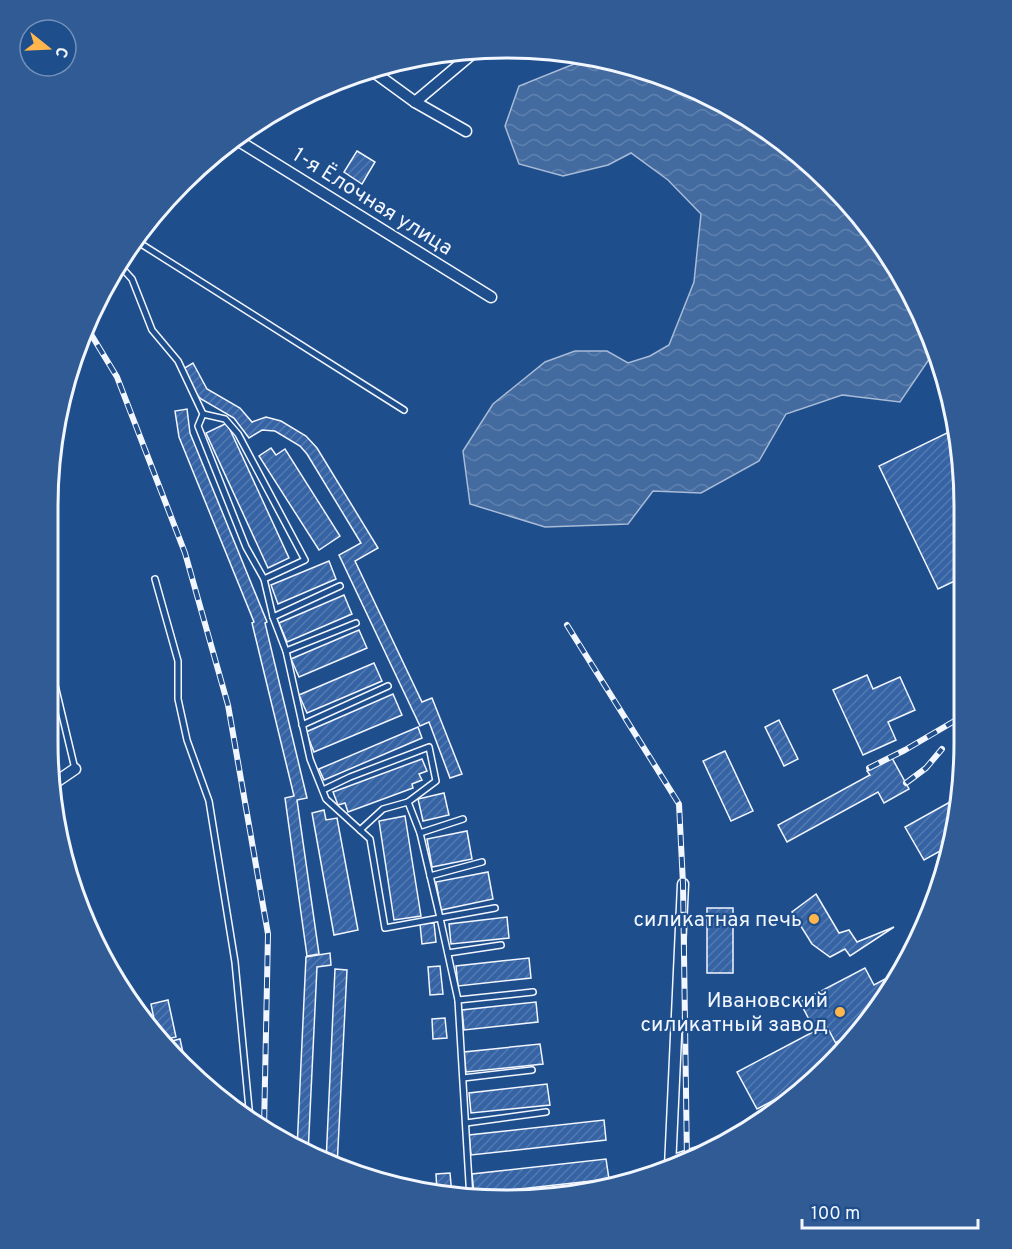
<svg xmlns="http://www.w3.org/2000/svg" width="1012" height="1249" font-family="Overpass,sans-serif">
<defs>
<pattern id="water-waves" width="16" height="10" patternUnits="userSpaceOnUse" patternTransform="scale(1.5)"><rect width="16" height="10" fill="#446ba0"/><path d="M0 5q4-4 8 0t8 0" fill="none" stroke="#5f81ae"/></pattern>
<pattern id="building-hatch" width="6" height="6" patternUnits="userSpaceOnUse" patternTransform="scale(1.5)"><rect width="6" height="6" fill="#3563a3"/><path d="M-1 1l2-2M0 6l6-6M5 7l2-2" fill="none" stroke="#537ab1"/></pattern>
</defs>
<rect width="100%" height="100%" fill="#1f4e8c"/>
<path fill="url(#water-waves)" stroke="#a8bbd7" stroke-width="1.5" d="M598,60L653,72L735,109L808,161L869,227L917,303L934,349L932,355L900,402L842,395L786,414L759,461L701,493L653,491L628,524L545,527L470,504L463,451L493,404L545,362L575,351H607L628,363L650,356L669,345L694,282L701,214L668,180L631,153L608,165L563,176L519,164L505,126L519,86L574,64Z"/>
<g fill="url(#building-hatch)" stroke="#f2f6ff" stroke-width="1.5">
<path d="M357,151L375,162L362,184L344,172Z"/>
<path d="M193,363L207,389L240,408L252,422L266,417L281,421L306,436L317,448L378,548L355,561L422,702L432,698L462,774L450,778L429,722L420,726L339,555L361,543L307,454L300,446L275,431L262,430L249,438L234,418L201,399L196,394L183,369Z"/>
<path d="M187,409L190,433L267,622L265,623L307,798L297,800L319,954L307,956L285,798L294,796L252,623L254,622L179,437L175,411Z"/>
<path d="M227,423L289,558L268,568L206,433Z"/>
<path d="M955,429L963,476V577L938,589L879,466Z"/>
<path d="M271,448L276,455L285,449L340,536L319,550L259,456Z"/>
<path d="M329,561L336,579L278,604L271,585Z"/>
<path d="M344,595L352,614L287,642L279,623Z"/>
<path d="M359,630L367,648L299,677L291,659Z"/>
<path d="M374,663L382,681L307,713L299,695Z"/>
<path d="M867,675L873,689L900,677L915,710L888,722L896,740L863,755L833,690Z"/>
<path d="M393,694L402,715L314,752L306,732Z"/>
<path d="M779,720L798,759L784,766L765,727Z"/>
<path d="M418,727L422,738L324,780L319,769Z"/>
<path d="M725,751L753,811L731,821L703,761Z"/>
<path d="M892,758L909,789L884,803L878,792L787,842L778,825L870,775L867,771Z"/>
<path d="M422,759L427,771L419,774L422,780L412,784L413,788L348,812L345,803L338,805L333,792Z"/>
<path d="M444,793L449,815L423,821L418,799Z"/>
<path d="M959,797L951,845L924,860L905,827Z"/>
<path d="M324,810L326,820L337,818L358,930L334,935L312,813Z"/>
<path d="M405,816L421,916L394,920L379,821Z"/>
<path d="M467,831L472,859L432,867L427,839Z"/>
<path d="M488,872L493,899L441,910L436,882Z"/>
<path d="M816,894L839,933L849,930L857,942L894,927L850,956L845,949L830,957L812,944L792,912Z"/>
<rect x="707" y="908" width="26" height="65"/>
<path d="M507,917L509,938L451,944L449,924Z"/>
<path d="M434,923L436,942L422,944L420,924Z"/>
<path d="M330,953L331,965L317,967L308,1154L297,1149L306,957Z"/>
<path d="M529,958L531,978L458,986L456,966Z"/>
<path d="M440,966L443,994L430,995L428,967Z"/>
<path d="M865,968L874,985L902,970L869,1022L864,1027L835,1043L826,1025L815,1031L800,1002Z"/>
<path d="M335,969L347,970L337,1167L326,1162Z"/>
<path d="M168,1000L176,1037L162,1040L157,1034L151,1004Z"/>
<path d="M536,1002L538,1022L464,1030L462,1010Z"/>
<path d="M445,1018L447,1038L433,1039L432,1019Z"/>
<path d="M826,1025L840,1051L811,1081L757,1109L737,1072Z"/>
<path d="M180,1039L187,1071L182,1067L164,1043Z"/>
<path d="M540,1044L543,1064L466,1072L464,1052Z"/>
<path d="M547,1084L550,1105L471,1113L469,1093Z"/>
<path d="M604,1120L606,1140L471,1155L469,1135Z"/>
<path d="M606,1159L609,1179L474,1194L472,1174Z"/>
<path d="M450,1173L452,1195L437,1192L436,1174Z"/>
</g>
<g fill="none" stroke-linecap="round" stroke-linejoin="round">
<defs>
<g id="service">
<path d="M138,242L404,410"/>
<path d="M122,268L132,279L152,330L178,361L203,414L198,426L246,547L264,579L273,617L286,651L310,759L326,799L370,839L385,928L440,918L458,1000L470,1199"/>
<path d="M203,414L225,419L238,434L305,560L264,579"/>
<path d="M155,579L178,661V699L187,740L209,801L235,962L250,1119"/>
<path d="M273,617L340,586"/>
<path d="M286,651L356,623"/>
<path d="M48,656L75,769"/>
<path d="M302,725L388,686"/>
<path d="M323,790L350,777L429,747L436,781L408,802"/>
<path d="M360,830L383,809L408,802L420,833L440,918L495,908"/>
<path d="M420,833L463,819"/>
<path d="M430,876L482,862"/>
<path d="M448,953L501,945"/>
<path d="M458,1000L533,992"/>
<path d="M463,1078L532,1070"/>
<path d="M466,1123L546,1112"/>
<path d="M541,1196L598,1188"/>
</g>
<g id="minor">
<path d="M371,70L415,102L466,131"/>
<path d="M415,102L478,49"/>
<path d="M234,138L491,297"/>
<path d="M53,784L75,769"/>
<path d="M671,1161L726,1143"/>
<path d="M670,1167L683,884"/>
</g>
</defs>
<use href="#service" stroke="#f2f6ff" stroke-width="8"/>
<use href="#minor" stroke="#f2f6ff" stroke-width="13"/>
<use href="#service" stroke="#1f4e8c" stroke-width="5"/>
<use href="#minor" stroke="#1f4e8c" stroke-width="10"/>
<defs>
<g id="rail">
<path d="M86,326L117,377L185,553L228,705L268,934L264,1129"/>
<path d="M567,625L679,804L683,884L687,1161"/>
<path d="M869,768L905,750L963,716"/>
<path d="M906,783L926,768L942,749"/>
<path d="M855,1032L857,1034"/>
</g>
</defs>
<use href="#rail" stroke="#f2f6ff" stroke-width="6"/>
<use href="#rail" stroke="#1f4e8c" stroke-width="4" stroke-dasharray="11" stroke-linecap="butt"/>
</g>
<g fill="#ffb74d" stroke="#1f4e8c" stroke-width="2">
<circle cx="814" cy="919" r="6"/>
<circle cx="840" cy="1012" r="6"/>
</g>
<g text-anchor="middle" stroke-width="4.5" stroke-linejoin="round" paint-order="stroke">
<g font-size="21" fill="#f2f6ff" stroke="#1f4e8c">
<text transform="translate(373 201) rotate(32)" y="7">1-я Ёлочная улица</text>
</g>
<g font-size="21" fill="#f2f6ff" stroke="#1f4e8c" text-anchor="end">
<text x="802" y="926">силикатная печь</text>
<text x="828" y="1007">Ивановский<tspan x="828" dy="24">силикатный завод</tspan></text>
</g>
</g>
<path d="M0 0H1012V1249H0ZM506 58H506A448 448 0 0 1 954 506V742A448 448 0 0 1 506 1190H506A448 448 0 0 1 58 742V506A448 448 0 0 1 506 58Z" fill="#305b95" fill-rule="evenodd"/>
<path fill="none" stroke="#f2f6ff" stroke-width="3" d="M506 58H506A448 448 0 0 1 954 506V742A448 448 0 0 1 506 1190H506A448 448 0 0 1 58 742V506A448 448 0 0 1 506 58Z"/>
<g transform="translate(48 48) rotate(108)"><circle r="28" fill="#1f4e8c" stroke="#7391ba" stroke-width="1.5"/>
<path d="M0-4.5L10 22L0 15L-10 22Z" fill="#ffb74d"/>
<text y="-9" font-size="16" font-weight="bold" text-anchor="middle" fill="#f2f6ff">С</text>
</g>
<path d="M802 1219v9h176v-9" fill="none" stroke="#f2f6ff" stroke-width="3"/>
<text x="811" y="1219" font-size="18" fill="#f2f6ff" stroke="#1f4e8c" stroke-width="4.5" paint-order="stroke">100 m</text>
</svg>
